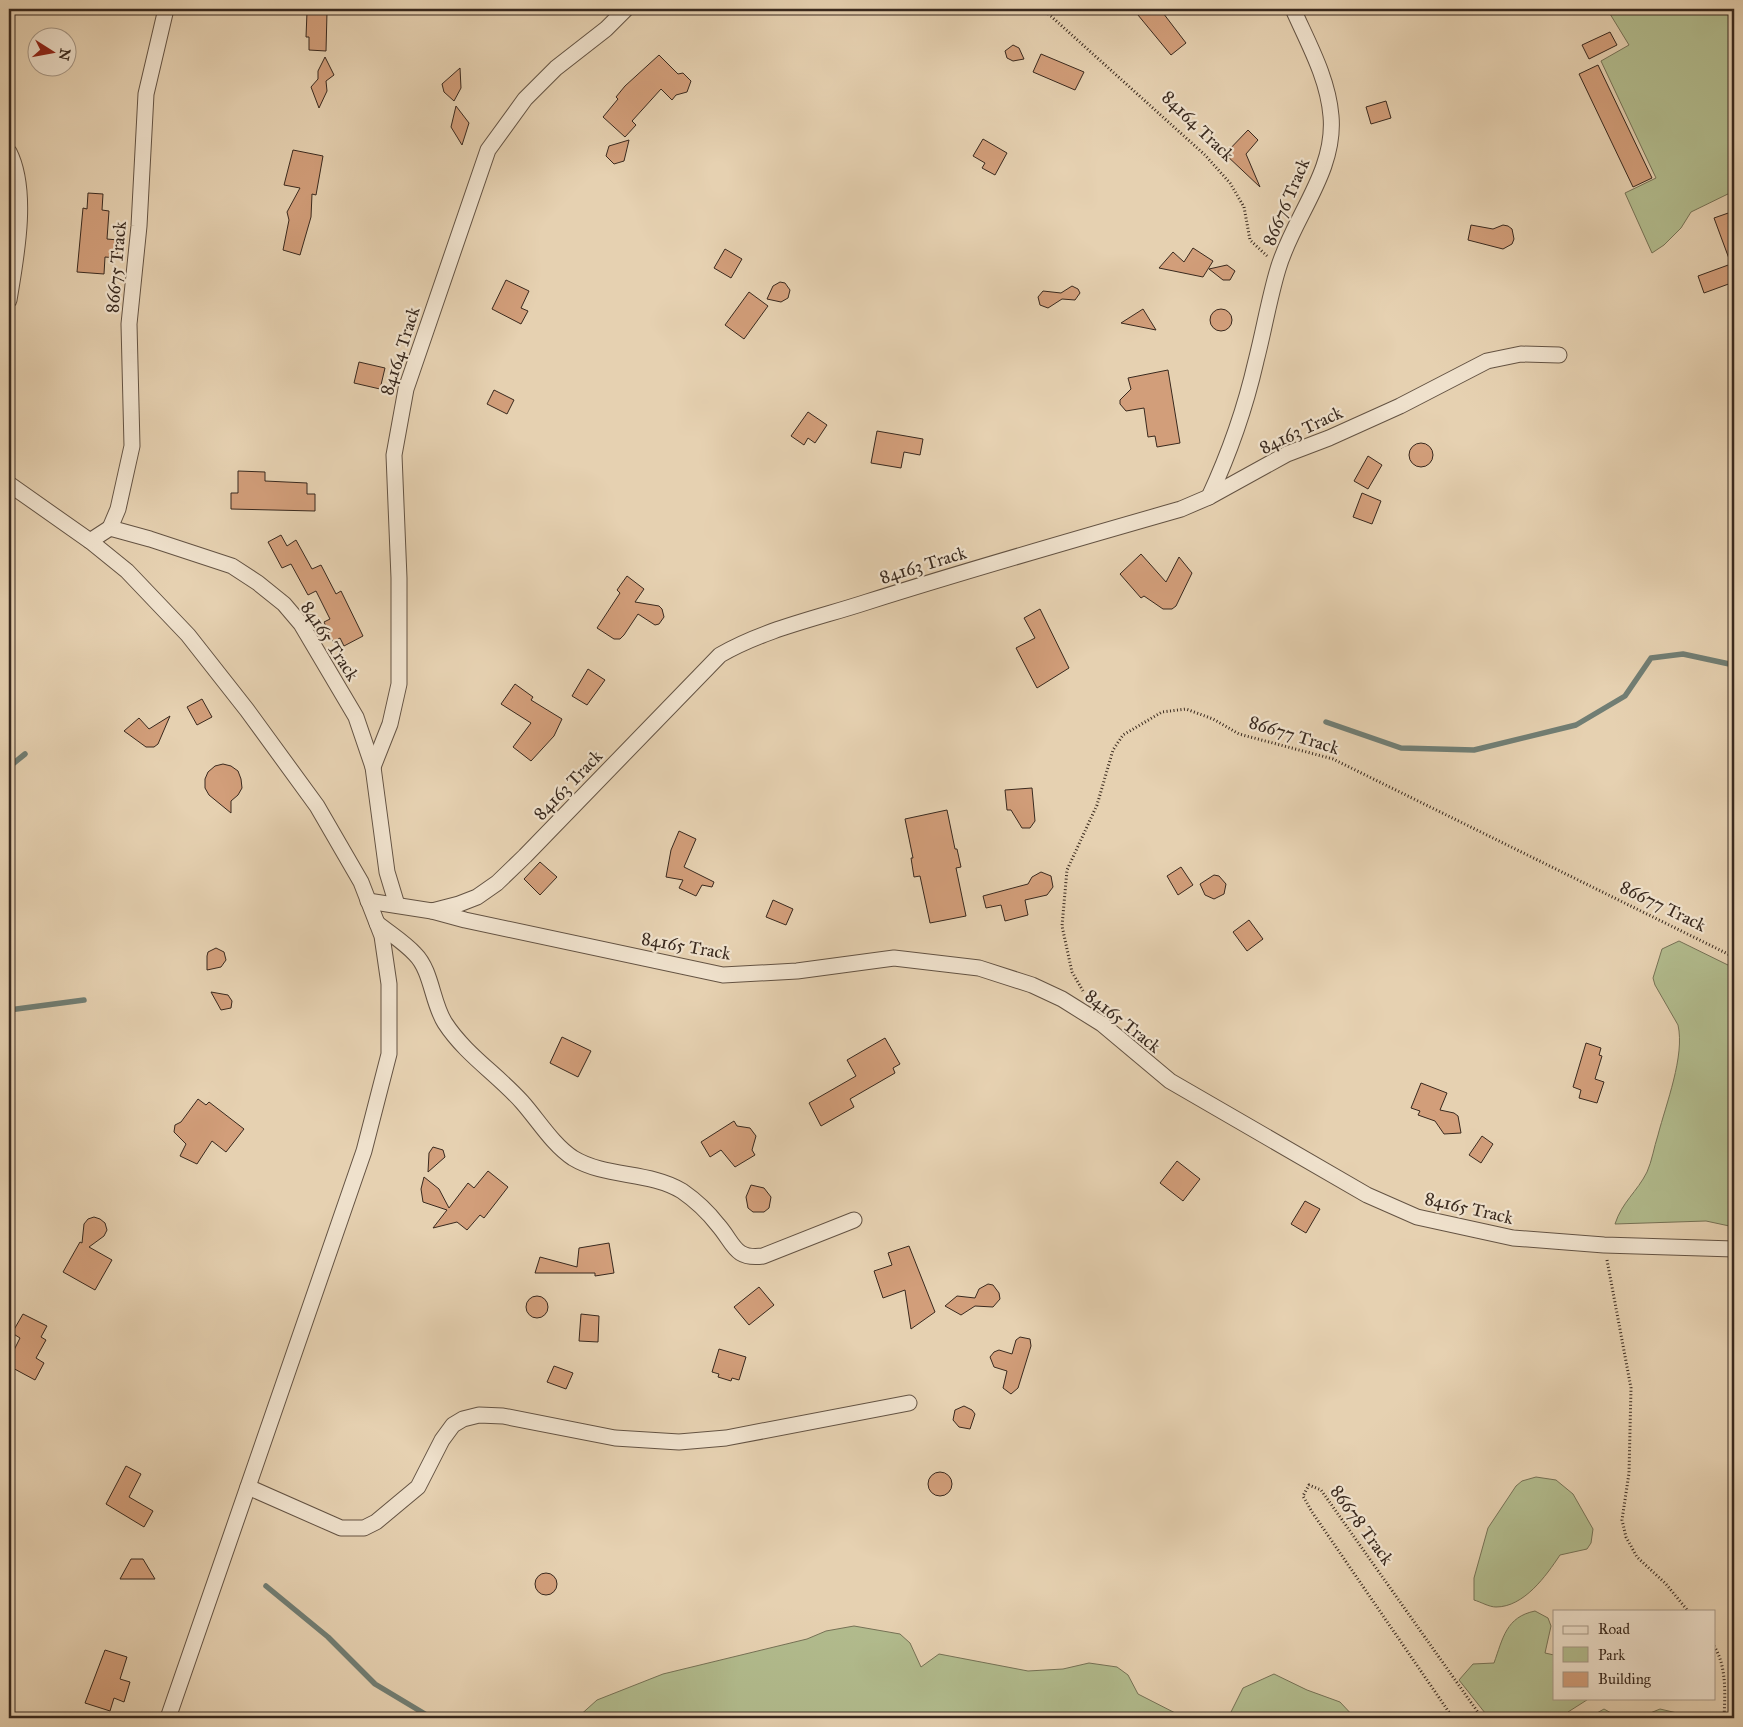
<svg xmlns="http://www.w3.org/2000/svg" width="1743" height="1727" font-family="'IM FELL Great Primer',serif">
<rect width="100%" height="100%" fill="#e6d1b1"/>
<filter id="stains"><feTurbulence type="fractalNoise" baseFrequency=".004" numOctaves="4"/><feColorMatrix values="0 0 0 0 .2 0 0 0 0 .09 0 0 0 0 .02 0 0 0 .5 -.17"/></filter>
<radialGradient id="worn" r=".72"><stop offset=".6" stop-color="#630" stop-opacity="0"/><stop offset="1" stop-color="#630" stop-opacity=".3"/></radialGradient>
<g fill="#b2bc8e" stroke="#767256">
<path d="M1607,9H1734V191L1691,212L1681,228L1664,245L1652,253L1625,193L1656,178L1601,61L1629,45Z"/>
<path d="M1679,941L1734,968V1227L1706,1221L1615,1224C1622,1202 1637,1192 1647,1172C1652,1161 1654,1147 1658,1135C1666,1104 1685,1056 1678,1025L1655,985L1653,978L1662,949Z"/>
<path d="M1536,1477L1556,1480L1573,1494L1593,1529L1591,1543L1587,1549L1560,1555C1546,1576 1524,1607 1496,1607C1489,1607 1481,1602 1474,1600V1578L1488,1528L1516,1486L1522,1481Z"/>
<path d="M1535,1611L1548,1618L1551,1626L1545,1653L1554,1655V1698H1590L1568,1712L1564,1718H1489L1459,1680L1473,1664L1494,1663C1503,1638 1506,1617 1535,1611Z"/>
<path d="M854,1626L900,1634L910,1643L921,1667L939,1654L1028,1671L1063,1669L1089,1663L1117,1667L1128,1675L1138,1694L1185,1718H577L597,1700L663,1674L807,1639L826,1631Z"/>
<path d="M1274,1674L1307,1690L1340,1702L1355,1718H1228L1243,1688Z"/>
<path d="M1604,1709L1620,1718H1588Z"/>
<path d="M1660,1709L1690,1716V1718H1638Z"/>
</g>
<g fill="none" stroke-linecap="round" stroke-linejoin="round">
<g stroke="#717e74" stroke-width="5.5">
<path d="M1326,722L1401,748L1474,750L1576,725L1625,696L1651,658L1683,654L1734,665"/>
<path d="M9,767L25,754"/>
<path d="M9,1010L84,1000"/>
<path d="M266,1586L328,1637L375,1684L425,1714L427,1718"/>
</g>
</g>
<g fill="#d29e7a" stroke="#39291e">
<path d="M1133,9H1160L1186,43L1171,55Z"/>
<path d="M307,12H327L326,51L309,50V37H306Z"/>
<path d="M1610,32L1617,45L1589,59L1582,45Z"/>
<path d="M1013,45L1019,48L1024,59L1013,61L1007,58L1005,51Z"/>
<path d="M1041,54L1084,72L1075,90L1033,72Z"/>
<path d="M659,55L678,74L683,73L691,81L687,92L676,95L672,100L661,89L632,121L636,125L625,137L603,117L618,99L616,97L625,86Z"/>
<path d="M325,57L334,75L326,81L327,91L319,108L311,87L318,79V71Z"/>
<path d="M1598,65L1652,178L1633,187L1579,74Z"/>
<path d="M460,68L461,88L454,101L444,92L442,84Z"/>
<path d="M1386,101L1391,118L1371,124L1366,107Z"/>
<path d="M456,106L469,123L462,145L451,127Z"/>
<path d="M1248,130L1258,140L1246,154L1260,187L1225,154Z"/>
<path d="M983,139L1007,153L995,175L982,168L985,163L973,156Z"/>
<path d="M629,140L624,161L614,164L606,156L609,146Z"/>
<path d="M293,150L323,156L316,195L312,194L311,217L300,255L283,250L289,220L287,212L300,188L284,185Z"/>
<path d="M88,193L103,194L102,210L109,211L107,239L118,240L117,258L105,257L104,274L77,272L83,208L87,209Z"/>
<path d="M1734,211V282L1704,293L1698,276L1731,264L1714,218Z"/>
<path d="M1471,225L1493,229L1503,225L1508,226L1512,229L1514,239L1512,244L1503,249L1468,240Z"/>
<path d="M1193,248L1213,261L1203,277L1159,268L1173,252L1184,262Z"/>
<path d="M725,249L742,259L731,278L714,268Z"/>
<path d="M1227,265L1235,271L1230,280H1223L1209,269Z"/>
<path d="M506,280L529,291L521,308L528,311L521,324L492,309Z"/>
<path d="M780,282L785,283L790,290L788,298L781,302L767,299L773,286Z"/>
<path d="M1072,286L1078,289L1080,293L1075,300L1062,299L1048,308L1040,305L1038,297L1043,291L1061,293Z"/>
<path d="M749,292L768,306L744,339L725,325Z"/>
<path d="M1143,309L1156,330L1121,323Z"/>
<circle cx="1221" cy="320" r="11"/>
<path d="M359,362L385,368L380,389L354,383Z"/>
<path d="M1168,370L1180,443L1157,447L1155,436L1148,437L1144,408L1126,411L1120,404V400L1131,389L1128,378Z"/>
<path d="M494,390L514,400L507,414L487,404Z"/>
<path d="M808,412L827,425L815,443L808,438L804,445L791,436Z"/>
<path d="M877,431L923,439L920,455L904,452L901,468L871,463Z"/>
<circle cx="1421" cy="455" r="12"/>
<path d="M1368,456L1382,465L1368,489L1354,481Z"/>
<path d="M238,471L265,472V481L307,483V494H315V511L231,509V493H238Z"/>
<path d="M1362,493L1381,501L1372,524L1353,517Z"/>
<path d="M281,535L287,546L296,540L312,569L321,565L336,594L341,591L363,636L344,646L340,638L333,642L324,622L330,619L316,591L308,595L291,564L282,568L268,542Z"/>
<path d="M1141,554L1166,582L1179,557L1192,573L1176,606L1172,609H1163L1144,596L1141,598L1120,574Z"/>
<path d="M627,576L644,589L635,602L659,606L662,609L664,617L659,624L655,625L638,614L624,635L620,639H614L597,628L620,593L617,590Z"/>
<path d="M1040,609L1069,668L1037,688L1016,648L1035,638L1024,618Z"/>
<path d="M588,669L605,680L587,705L572,696Z"/>
<path d="M515,684L533,697L531,700L562,719L554,736L531,761L513,747L531,723L501,704Z"/>
<path d="M202,699L212,717L197,725L187,707Z"/>
<path d="M170,716L158,744L154,747H146L124,731L139,718L149,729Z"/>
<path d="M223,764L231,766L238,771L241,779L242,788L238,795L231,801V813L209,795L205,788V779L208,772L215,766Z"/>
<path d="M1032,788L1035,821L1030,828H1022L1011,810H1007L1005,790Z"/>
<path d="M947,810L955,849H957L961,867L956,868L966,916L930,923L920,876L914,877L911,858H913L905,819Z"/>
<path d="M679,831L696,839L684,867L714,882L712,887L702,885L696,896L679,888L683,880L666,877L671,850Z"/>
<path d="M540,862L557,877L540,895L524,879Z"/>
<path d="M1181,867L1193,885L1178,895L1167,876Z"/>
<path d="M1041,872L1051,876L1053,887L1047,895L1025,900L1028,915L1005,921L1001,905L986,908L983,896L1028,884L1032,877Z"/>
<path d="M1214,875L1219,876L1226,884L1224,894L1214,899L1205,895L1200,884Z"/>
<path d="M773,900L793,909L786,925L766,917Z"/>
<path d="M1249,920L1263,939L1247,951L1233,932Z"/>
<path d="M216,948L224,952L226,960L221,967L207,970V956L208,952Z"/>
<path d="M211,992L228,995L232,1001L231,1008L221,1010Z"/>
<path d="M562,1037L591,1051L578,1077L550,1063Z"/>
<path d="M885,1038L900,1064L893,1068L895,1073L850,1099L854,1107L821,1126L809,1103L856,1076L847,1060Z"/>
<path d="M1586,1043L1601,1048L1599,1055L1602,1056L1595,1079L1604,1082L1597,1103L1579,1098L1581,1090L1573,1087Z"/>
<path d="M1421,1083L1447,1093L1440,1110L1454,1113L1458,1116L1461,1133L1444,1134L1435,1121L1418,1115L1420,1111L1411,1108Z"/>
<path d="M198,1099L206,1105L209,1102L244,1129L226,1152L212,1141L197,1164L180,1156L186,1144L174,1132L175,1125L181,1122Z"/>
<path d="M734,1121L737,1126L750,1128L756,1136L752,1150L755,1155L735,1167L721,1150L710,1157L701,1142Z"/>
<path d="M1482,1136L1493,1144L1481,1163L1469,1155Z"/>
<path d="M433,1147L443,1150L445,1157L428,1172L429,1153Z"/>
<path d="M1177,1161L1200,1179L1183,1201L1160,1183Z"/>
<path d="M488,1171L508,1187L484,1218L480,1215L467,1230L457,1222L433,1228L447,1210L423,1202L421,1189L424,1177L439,1189L449,1208L468,1183L474,1188Z"/>
<path d="M751,1185L764,1188L771,1197L769,1208L764,1212H753L748,1208L746,1197Z"/>
<path d="M1305,1201L1320,1209L1306,1233L1291,1224Z"/>
<path d="M94,1217L100,1219L105,1223L107,1230L104,1236L89,1247L112,1260L95,1290L63,1272L80,1242L82,1243L84,1224L88,1219Z"/>
<path d="M609,1243L614,1273L595,1276V1273H535L540,1257L577,1267L579,1248Z"/>
<path d="M909,1246L935,1312L911,1329L905,1290L883,1298L874,1271L892,1265L888,1253Z"/>
<path d="M988,1284L993,1285L999,1293L1000,1299L993,1307L975,1306L961,1315L945,1306L957,1296L975,1298L979,1289Z"/>
<path d="M759,1287L774,1305L749,1325L734,1307Z"/>
<circle cx="537" cy="1307" r="11"/>
<path d="M23,1314L47,1326L41,1337L46,1340L36,1358L44,1363L35,1380L9,1366V1360L20,1338L12,1333Z"/>
<path d="M581,1314L599,1316L598,1342L579,1341Z"/>
<path d="M1020,1337L1030,1339L1031,1346L1018,1388L1011,1394L1003,1388L1007,1371L994,1367L990,1357L994,1352L999,1350L1012,1354L1016,1340Z"/>
<path d="M719,1349L746,1357L739,1380L732,1378L731,1381L718,1377L719,1374L712,1372Z"/>
<path d="M554,1366L573,1373L566,1389L547,1382Z"/>
<path d="M964,1406L972,1410L975,1414L970,1429L959,1427L953,1420L955,1410Z"/>
<path d="M126,1466L141,1474L129,1497L153,1511L144,1527L106,1504Z"/>
<circle cx="940" cy="1484" r="12"/>
<path d="M131,1559H143L155,1579H120Z"/>
<circle cx="546" cy="1584" r="11"/>
<path d="M105,1650L127,1657L120,1679L130,1682L124,1702L114,1698L110,1711L85,1703Z"/>
</g>
<g fill="none" stroke-linecap="round" stroke-linejoin="round">
<defs>
<g id="street">
<path d="M9,152C29,191 16,258 9,300"/>
<path d="M9,484L90,541L127,571L188,635L247,710L317,806L361,882L382,936L389,984V1054L364,1151L168,1718"/>
<path d="M1209,497C1230,452 1245,409 1256,361C1264,330 1269,299 1278,269C1293,217 1336,172 1331,116C1328,78 1308,43 1293,9"/>
<path d="M110,528L118,509L132,446L129,324L139,226L146,94L166,9"/>
<path d="M90,541L110,528L150,539L232,566L258,583L284,604L301,624L356,717L373,767L387,872L397,905"/>
<path d="M373,767L390,724L399,684V578L394,455L406,389L488,150L525,99L556,68L606,29L626,9"/>
<path d="M368,901L432,911L459,904L477,897L497,883L525,856L720,655C765,629 818,618 867,602C971,569 1076,539 1181,509L1209,497L1287,454L1329,438L1400,406L1487,361L1521,354L1559,355"/>
<path d="M432,911L465,920L723,975L797,971L894,958L979,968L1032,985L1062,999L1102,1024L1170,1081L1367,1195L1417,1217L1513,1238L1604,1245L1734,1249"/>
<path d="M377,923C389,933 404,942 415,954C432,971 432,1003 445,1023C465,1054 498,1075 522,1102C538,1120 553,1145 573,1158C606,1178 649,1171 682,1191C695,1200 708,1212 718,1225C734,1243 734,1260 763,1256L854,1220"/>
<path d="M248,1487L341,1528H364L376,1522L418,1487L442,1440L453,1425L463,1419L479,1415L503,1416L615,1438L679,1442L726,1438L909,1403"/>
</g>
</defs>
<use href="#street" stroke="#645343" stroke-width="17"/>
<g stroke="#39291e" stroke-width="3" stroke-dasharray="1 2.5" stroke-linecap="butt">
<path d="M1043,9L1205,155L1230,183L1244,207L1250,240L1267,256"/>
<path d="M1083,991L1072,972L1062,926L1067,870L1097,805L1113,750L1123,735L1162,712L1186,709L1213,719L1239,734L1333,759L1734,957"/>
<path d="M1607,1260L1631,1388L1629,1473L1622,1520L1626,1537L1637,1557L1666,1584L1688,1611"/>
<path d="M1714,1646C1727,1667 1725,1694 1724,1718"/>
<path d="M1453,1718L1312,1512L1303,1496L1309,1485L1321,1490L1482,1718"/>
</g>
<use href="#street" stroke="#efe1cc" stroke-width="15"/>
</g>
<g text-anchor="middle" stroke-width="4.5" stroke-linejoin="round" paint-order="stroke">
<g font-size="18" fill="#39291e" stroke="#efe1cc">
<text transform="translate(1198 126) rotate(44)" y="6">84164 Track</text>
<text transform="translate(1286 202) rotate(-67)" y="6">86676 Track</text>
<text transform="translate(116 267) rotate(-85)" y="6">86675 Track</text>
<text transform="translate(400 351) rotate(-72)" y="6">84164 Track</text>
<text transform="translate(1301 430) rotate(-25)" y="6">84163 Track</text>
<text transform="translate(923 565) rotate(-17)" y="6">84163 Track</text>
<text transform="translate(330 641) rotate(57)" y="6">84165 Track</text>
<text transform="translate(1294 735) rotate(17)" y="6">86677 Track</text>
<text transform="translate(568 785) rotate(-46)" y="6">84163 Track</text>
<text transform="translate(1663 906) rotate(26)" y="6">86677 Track</text>
<text transform="translate(686 946) rotate(10)" y="6">84165 Track</text>
<text transform="translate(1123 1021) rotate(38)" y="6">84165 Track</text>
<text transform="translate(1469 1208) rotate(13)" y="6">84165 Track</text>
<text transform="translate(1362 1525) rotate(54)" y="6">86678 Track</text>
</g>
</g>
<rect width="1743" height="1727" fill="none" stroke="#e6d1b1" stroke-width="30"/>
<rect x="10" y="10" width="1723" height="1707" fill="none" stroke="#39291e" stroke-width="2.5"/>
<rect x="15" y="15" width="1713" height="1697" fill="none" stroke="#39291e"/>
<rect x="1553" y="1610" width="162" height="90" fill="#efe1cc" stroke="#a69786"/>
<rect x="1563" y="1626" width="25" height="8" fill="#efe1cc" stroke="#a69786"/>
<text x="1598" y="1634" font-size="15" fill="#39291e">Road</text>
<rect x="1563" y="1647" width="25" height="15" fill="#b2bc8e" stroke="#a69786"/>
<text x="1598" y="1660" font-size="15" fill="#39291e">Park</text>
<rect x="1563" y="1672" width="25" height="15" fill="#d29e7a" stroke="#a69786"/>
<text x="1598" y="1684" font-size="15" fill="#39291e">Building</text>
<g transform="translate(52 52) rotate(101)"><circle r="24" fill="#efe1cc" stroke="#a69786"/>
<path d="M0-4L9 19L0 12L-9 19Z" fill="#8f2418"/>
<text y="-8" font-size="14" font-weight="bold" text-anchor="middle" fill="#39291e">N</text>
</g>
<rect width="100%" height="100%" filter="url(#stains)"/>
<rect width="100%" height="100%" fill="url(#worn)"/>
</svg>
